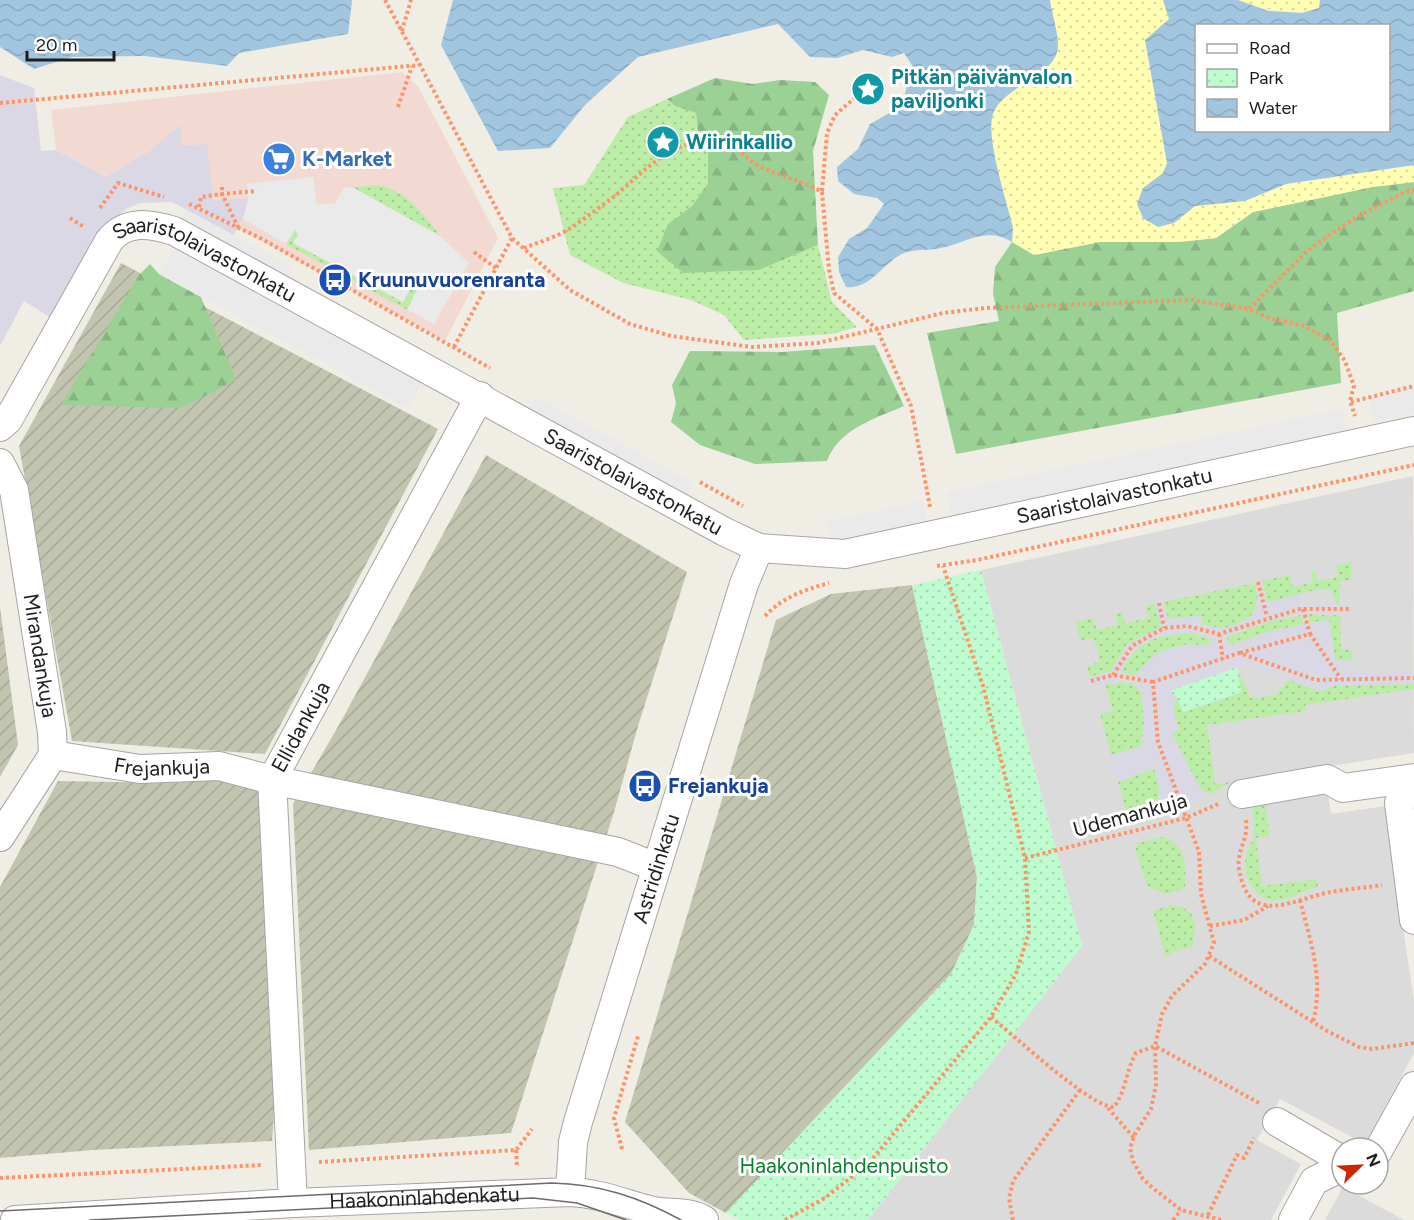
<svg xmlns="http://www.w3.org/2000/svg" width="1414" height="1220" font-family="Figtree,sans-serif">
<defs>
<pattern id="construction-furrows" width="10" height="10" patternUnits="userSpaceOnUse" patternTransform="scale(1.5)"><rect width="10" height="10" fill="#c1c5af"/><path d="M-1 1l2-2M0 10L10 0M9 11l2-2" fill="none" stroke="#a5a996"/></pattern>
<pattern id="grass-dots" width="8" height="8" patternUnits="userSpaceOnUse" patternTransform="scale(1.5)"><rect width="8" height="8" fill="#bceda7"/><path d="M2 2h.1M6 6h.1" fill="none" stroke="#a1cb8f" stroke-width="1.8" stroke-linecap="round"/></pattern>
<pattern id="forest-firs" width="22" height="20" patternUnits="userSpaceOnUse" patternTransform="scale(1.5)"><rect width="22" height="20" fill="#9cd196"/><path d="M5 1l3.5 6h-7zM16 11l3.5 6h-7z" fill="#86b381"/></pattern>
<pattern id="sand-dots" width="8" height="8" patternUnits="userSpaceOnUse" patternTransform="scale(1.5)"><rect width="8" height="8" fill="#fffeb3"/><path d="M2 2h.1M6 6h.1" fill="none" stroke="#dad99a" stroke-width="1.8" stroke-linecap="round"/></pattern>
<pattern id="park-dots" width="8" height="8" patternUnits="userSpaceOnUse" patternTransform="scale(1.5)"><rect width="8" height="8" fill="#befccf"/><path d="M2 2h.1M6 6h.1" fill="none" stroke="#a3d8b1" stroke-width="1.8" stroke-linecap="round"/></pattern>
<pattern id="water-waves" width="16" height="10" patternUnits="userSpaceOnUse" patternTransform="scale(1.5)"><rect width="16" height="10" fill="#a2c6e0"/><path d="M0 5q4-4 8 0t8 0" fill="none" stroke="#8baac0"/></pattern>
</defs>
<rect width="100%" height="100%" fill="#f0eee4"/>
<g fill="#dcdbdb">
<path d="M1413,476L1414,753L1324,767L1331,814L1385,806L1414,1001V1053L1365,1144L1280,1099L1257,1140L1301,1164L1271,1220H868L1082,946L981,570Z"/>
<path d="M1343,1187L1404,1220H1325Z"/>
</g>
<path fill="#f2d9d2" d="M402,72L418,86L498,238L445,341L199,207L118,183L56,150L51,110Z"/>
<g fill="url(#construction-furrows)">
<path d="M121,263L438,429L265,754L72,741L19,446Z"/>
<path d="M486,455L687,572L638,726L614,812L511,1133L309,1150L293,804L339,725Z"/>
<path d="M912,585L977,877L974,925L951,974L726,1213L689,1193L625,1122L776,620L831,594Z"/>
<path d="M0,607L18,745L0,777Z"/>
<path d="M224,779L260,788L276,1085L272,1141L93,1150L0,1158V887L58,781L171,783Z"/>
</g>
<g fill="url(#grass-dots)">
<path d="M667,99L675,106L696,113L698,132L708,150V183L692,206L668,224L731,270H759L818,245L832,302L857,327L832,334L744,340L724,315L691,300L623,283L570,255L553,188L584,185L628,117Z"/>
<path d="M377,185C408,192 422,212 440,236L352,187Z"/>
<path d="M295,230L298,234L294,243L403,302L411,288L417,290L407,310L286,244Z"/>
<path d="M1351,562V580L1340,581V604L1337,605L1331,590C1318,586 1284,599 1267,603L1262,581L1290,575L1293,587L1313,582L1311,571L1315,570L1318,581L1338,577L1336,565Z"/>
<path d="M1255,583C1265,621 1234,635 1201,625L1202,616L1168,618L1163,602Z"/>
<path d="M1155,604L1161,627L1127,644L1111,671L1090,677L1087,666L1100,662L1094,638L1080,641L1076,622L1093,618L1097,630L1118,625L1115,614L1122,612L1125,623L1149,618L1146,606Z"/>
<path d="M1308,614L1340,615L1341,649L1352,650V661L1335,660L1329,620L1310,623Z"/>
<path d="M1301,615L1303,624L1267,632L1229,647L1226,637L1263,623Z"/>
<path d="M1179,633H1193L1212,639L1206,646C1175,642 1156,650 1136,675L1121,673C1132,646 1151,637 1179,633Z"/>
<path d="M1240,675L1251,698L1276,695L1289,679L1319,691L1337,685L1414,684V689L1305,705V711L1207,725L1215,784L1231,782L1210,794L1201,790L1171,733L1178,729C1173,718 1171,708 1177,697L1184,712L1241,693L1235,677Z"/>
<path d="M1112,681C1119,682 1130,682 1136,686C1150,697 1144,732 1141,747L1111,755L1100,714L1113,711L1105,683Z"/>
<path d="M1154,768L1160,790L1154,817L1130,825L1118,782Z"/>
<path d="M1264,795L1270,836L1256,838L1262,886L1317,879L1318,887C1305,890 1292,898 1279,900C1256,904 1241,876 1246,856C1248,847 1255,839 1254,830C1254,819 1252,808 1251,797Z"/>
<path d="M1163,837C1187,843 1186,869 1185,889L1165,894L1147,886L1135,850L1138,843Z"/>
<path d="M1172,905C1199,909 1197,926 1192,947L1172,952L1166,958L1153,911Z"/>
</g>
<g fill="url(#forest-firs)">
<path d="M715,78L753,84L780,80L815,82L829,95L813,151L818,245L759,270L683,273L657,251L668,224L692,206L708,183V150L698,132L696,113L675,106L667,99Z"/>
<path d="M1414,182V291L1337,313L1341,383L956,454L927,333L999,321L993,294L995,267L1012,242L1034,255L1100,242H1178L1216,238L1253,212L1372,187Z"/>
<path d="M150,264L159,274L201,297L236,380L181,408L61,405L139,275Z"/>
<path d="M875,345L904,406C874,419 839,429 827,461L755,464L700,445L671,422L676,403L672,385L690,351L782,352Z"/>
</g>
<g fill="url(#sand-dots)">
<path d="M1050,0H1163L1170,19L1145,40L1167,163L1163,173L1143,189L1174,223L1195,206L1245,201L1286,184L1414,165V182L1372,187L1253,212L1216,238L1178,242H1100L1034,255L1012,242L1013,228C1007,202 985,137 993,114C1003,85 1057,77 1058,46C1058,31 1052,14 1050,0Z"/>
<path d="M1238,0H1320L1319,8C1291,17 1266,10 1238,0Z"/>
</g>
<g fill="url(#park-dots)">
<path d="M981,570L1082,946L868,1220H739L726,1213L951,974L974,925L977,877L912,585Z"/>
<path d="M1237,667L1241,692L1183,712L1177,697L1169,692L1185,684Z"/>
</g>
<g fill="#eaeaea">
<path d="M313,177L317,205L335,203L344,188L352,187L440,236L469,263L434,324L407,310L417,290L411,288L403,302L293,243L298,234L295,230L286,244L243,219L248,198L247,184Z"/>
<path d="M187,209L294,267L287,281L180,222Z"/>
<path d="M173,249L422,383L409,409L159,274Z"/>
<path d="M1414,386V413L1373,422L1369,397Z"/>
<path d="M536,397L694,483L686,497L528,411Z"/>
<path d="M1342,409L1347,434L952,517L947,492Z"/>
<path d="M923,500L928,524L831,545L826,522Z"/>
</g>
<g fill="#dbd8e6">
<path d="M0,75L34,88L41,151L56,150L106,177L150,151L180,125L182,146L207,144L213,201L248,198L244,215L234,235L172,202L140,203L126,209L106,226L53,319L24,301L0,346Z"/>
<path d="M1262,581L1267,602L1297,596L1300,606L1351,604L1352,616L1308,614L1278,618L1227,637L1229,646L1267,632L1329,619L1335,660L1352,661L1353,673L1414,672V684L1337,685L1319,691L1246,664L1172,690L1170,692L1177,697L1173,710L1179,729L1172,733L1201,790L1210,794L1154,817L1160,790L1155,768L1118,782L1111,755L1141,747L1144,719L1141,692L1134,685L1136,675L1157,653L1188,644L1206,646L1212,639L1193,633L1159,636L1142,644L1127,658L1118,683L1093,686L1090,677L1111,671L1127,644L1161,627L1155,604L1163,602L1168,618L1202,616L1201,625L1224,628L1237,624L1254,614L1258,595L1255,583Z"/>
</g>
<g fill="url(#water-waves)" fill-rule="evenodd">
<path d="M0,0H352V1L348,34L239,53L227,66L144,56L72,57L34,69L0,47Z"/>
<path d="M453,0H1050C1052,14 1058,31 1058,46C1057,77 1003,85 993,114C985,137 1007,202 1013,228L1012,242C985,226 967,243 941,248C928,251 912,248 900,255C882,265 869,290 846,287L839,272L838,257L849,239L867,228L884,204L877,198L854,194L838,181L837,167L858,149L870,124L902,106L912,65L904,53L892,57L863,50L837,58L810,57L778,24L638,57L585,105L550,148L498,151L441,45Z"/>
<path d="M1163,0H1238L1268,11L1302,13L1319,8L1320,0H1414V165L1286,184L1245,201L1195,206L1174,223L1158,227L1143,218L1137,204L1143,188L1163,173L1167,163L1145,40L1169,19ZM1196,26H1388V130H1196Z"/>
</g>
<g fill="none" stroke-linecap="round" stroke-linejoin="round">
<defs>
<g id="minor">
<path id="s1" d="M0,427L8,420L109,241C126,219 151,224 174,231L725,532L759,548L845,554L1414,431"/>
<path id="s2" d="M0,463L14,490L52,732L53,755L0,837"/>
<path id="s3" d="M53,755L140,769L219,766L272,780L618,852L656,867"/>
<path d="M1414,787L1399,803L1414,920"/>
<path d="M1242,794L1327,779L1343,788L1414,778"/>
<path d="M1277,1122L1342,1160"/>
<path d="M1378,1151L1414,1086"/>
<path id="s4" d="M570,1192L573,1142L578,1122L744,584L759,548"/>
<path id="s5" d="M293,1203L272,780L480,396"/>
<path id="s6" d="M15,1220L293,1203L570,1192C599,1193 622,1203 649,1210C668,1215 687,1210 704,1220"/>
<path d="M1293,1220L1314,1181L1342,1167"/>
</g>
</defs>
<use href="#minor" stroke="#a5a5a5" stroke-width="30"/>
<g stroke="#ff9366" stroke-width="4" stroke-dasharray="3 3" stroke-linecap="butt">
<path d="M385,0L420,65"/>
<path d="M402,31L411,0"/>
<path d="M0,103L420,65L512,238L570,290L630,324L671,336L752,347L818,343L943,313L985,308L1192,300L1249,309L1269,318L1304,326L1331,341L1345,361L1354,386L1350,401L1355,416"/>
<path d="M398,107L412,66"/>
<path d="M222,187V194L257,191"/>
<path d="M822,191L827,133L835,115L857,96"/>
<path d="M189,204L262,239L490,368"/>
<path d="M199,207L201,197L222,194L238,227"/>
<path d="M100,208L118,183L164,197"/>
<path d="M70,218L84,227"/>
<path d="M524,248C540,242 559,236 574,226C586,217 599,208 611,199C643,174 674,133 721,143C739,147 745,158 759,166C780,177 802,180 822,192L829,270L834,293L877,329L911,406L930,507"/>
<path d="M474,252L496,268"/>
<path d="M1249,309L1308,250L1353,219L1405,192L1414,190"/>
<path d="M454,347L512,238"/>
<path d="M1351,402L1414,386"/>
<path d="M700,482L743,506"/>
<path d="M937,566L977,560L1414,465"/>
<path d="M1258,582L1267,617"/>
<path d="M1159,603L1164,628"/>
<path d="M1303,609L1310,634"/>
<path d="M765,616C783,597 804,590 829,583"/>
<path d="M1219,634L1223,659"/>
<path d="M1240,653L1310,634L1341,679"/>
<path d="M1113,675L1132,646L1164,628L1187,626L1219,634L1300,609H1351"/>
<path d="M1091,681L1113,675L1153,682"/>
<path d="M1246,820C1249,839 1236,851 1239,869C1249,930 1295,898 1331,892C1348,889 1365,888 1382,885"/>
<path d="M1025,858L1186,818L1218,804"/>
<path d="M1300,900C1311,944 1324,978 1313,1022"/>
<path d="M1210,926L1244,920L1268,906"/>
<path d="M1209,956L1327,1031L1359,1047L1372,1049L1414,1043"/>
<path d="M991,1017C1012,1034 1093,1109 1114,1107C1126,1091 1126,1070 1136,1053L1155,1046L1259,1103"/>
<path d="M1108,1108L1134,1138"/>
<path d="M622,1149L614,1118L638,1036"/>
<path d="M516,1150L517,1167"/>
<path d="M319,1162L516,1150L532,1129"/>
<path d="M0,1178L263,1165"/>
<path d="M1208,1215L1237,1155L1244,1158L1254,1138"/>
<path d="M785,1220L825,1198L869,1163L991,1017L1016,974L1029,932L1025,858L983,686L943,566"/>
<path d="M1013,1220L1009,1198L1013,1181L1080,1090"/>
<path d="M1173,1220L1181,1210"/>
<path d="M1221,1220L1181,1210L1154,1189L1143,1179L1133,1161L1130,1148L1135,1134L1151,1109L1156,1085L1155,1046L1162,1014L1172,996L1205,964L1214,943L1201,894L1199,852L1158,742L1153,682L1239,653L1316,680L1414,678"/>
</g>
<use href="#minor" stroke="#fff" stroke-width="28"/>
<g stroke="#6c6c6c" stroke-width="1.5">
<path d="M0,1211L552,1183C599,1184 639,1197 681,1220"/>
<path d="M90,1220L533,1198L577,1203L626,1220"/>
</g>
</g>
<defs>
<symbol id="sight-disc" viewBox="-11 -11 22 22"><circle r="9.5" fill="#0f9aa8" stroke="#fff"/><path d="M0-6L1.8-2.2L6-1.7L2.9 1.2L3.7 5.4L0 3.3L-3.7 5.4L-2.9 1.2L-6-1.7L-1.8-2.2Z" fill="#fff"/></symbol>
<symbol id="supermarket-disc" viewBox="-11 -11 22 22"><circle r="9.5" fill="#3f7fe0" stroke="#fff"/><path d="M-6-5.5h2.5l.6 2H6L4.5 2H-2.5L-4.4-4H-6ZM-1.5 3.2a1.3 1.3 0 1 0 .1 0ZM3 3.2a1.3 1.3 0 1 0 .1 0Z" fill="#fff"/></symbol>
<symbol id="bus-disc" viewBox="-11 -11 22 22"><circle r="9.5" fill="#1a4fb4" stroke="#fff"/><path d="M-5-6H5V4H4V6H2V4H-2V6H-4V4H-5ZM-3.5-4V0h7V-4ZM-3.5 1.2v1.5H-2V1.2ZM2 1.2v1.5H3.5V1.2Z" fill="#fff"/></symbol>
</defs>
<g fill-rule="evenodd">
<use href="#sight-disc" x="849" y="70" width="38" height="38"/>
<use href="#sight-disc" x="644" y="123" width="38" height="38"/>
<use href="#supermarket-disc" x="260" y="140" width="38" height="38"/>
<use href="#bus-disc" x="316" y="261" width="38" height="38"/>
<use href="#bus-disc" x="626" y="767" width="38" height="38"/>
</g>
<g text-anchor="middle" stroke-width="6" stroke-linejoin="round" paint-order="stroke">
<g font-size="21" font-weight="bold" fill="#0d838f" stroke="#fff" text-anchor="start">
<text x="891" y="84">Pitkän päivänvalon<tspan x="891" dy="24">paviljonki</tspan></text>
<text x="686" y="149">Wiirinkallio</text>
</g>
<g font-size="21" font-weight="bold" fill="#366cbe" stroke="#fff" text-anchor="start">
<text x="302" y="166">K-Market</text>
</g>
<g font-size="21" fill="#1e1e1e" stroke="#fff">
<text dy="7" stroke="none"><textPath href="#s1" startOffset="324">Saaristolaivastonkatu</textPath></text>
<text dy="7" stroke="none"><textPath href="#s1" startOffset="810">Saaristolaivastonkatu</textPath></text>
<text dy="7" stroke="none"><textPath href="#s1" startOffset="1314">Saaristolaivastonkatu</textPath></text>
<text dy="7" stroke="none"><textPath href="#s2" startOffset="198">Mirandankuja</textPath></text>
<text dy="7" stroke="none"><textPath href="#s5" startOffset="484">Ellidankuja</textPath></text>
<text dy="7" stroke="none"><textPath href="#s3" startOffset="110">Frejankuja</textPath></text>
<text transform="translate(1130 815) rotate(-15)" y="7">Udemankuja</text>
<text dy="7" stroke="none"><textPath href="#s4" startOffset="336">Astridinkatu</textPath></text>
<text dy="7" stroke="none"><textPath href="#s6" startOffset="410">Haakoninlahdenkatu</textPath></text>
</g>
<g font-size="21" font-weight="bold" fill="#164399" stroke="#fff" text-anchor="start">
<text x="358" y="287">Kruunuvuorenranta</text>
<text x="668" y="793">Frejankuja</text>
</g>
<g font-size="21" fill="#068328" stroke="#fff">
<text x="844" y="1173">Haakoninlahdenpuisto</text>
</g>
</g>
<rect x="1195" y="24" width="195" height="108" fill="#ffffff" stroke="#a5a5a5" stroke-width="1.5"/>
<rect x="1207" y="44" width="30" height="9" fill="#ffffff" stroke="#a5a5a5" stroke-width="1.5"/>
<text x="1249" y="54" font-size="18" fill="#1e1e1e">Road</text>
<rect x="1207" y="69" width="30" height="18" fill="url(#park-dots)" stroke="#a5a5a5" stroke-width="1.5"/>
<text x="1249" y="84" font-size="18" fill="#1e1e1e">Park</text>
<rect x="1207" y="99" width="30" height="18" fill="url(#water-waves)" stroke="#a5a5a5" stroke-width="1.5"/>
<text x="1249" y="114" font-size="18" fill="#1e1e1e">Water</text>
<g transform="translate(1360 1166) rotate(66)"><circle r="28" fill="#ffffff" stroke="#a5a5a5" stroke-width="1.5"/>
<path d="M0-4.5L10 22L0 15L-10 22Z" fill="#cd2700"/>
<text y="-9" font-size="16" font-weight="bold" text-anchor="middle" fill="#1e1e1e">N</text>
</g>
<path d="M27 51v9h87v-9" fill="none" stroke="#1e1e1e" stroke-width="3"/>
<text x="36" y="51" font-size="18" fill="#1e1e1e" stroke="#ffffff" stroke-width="4.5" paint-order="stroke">20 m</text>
</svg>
